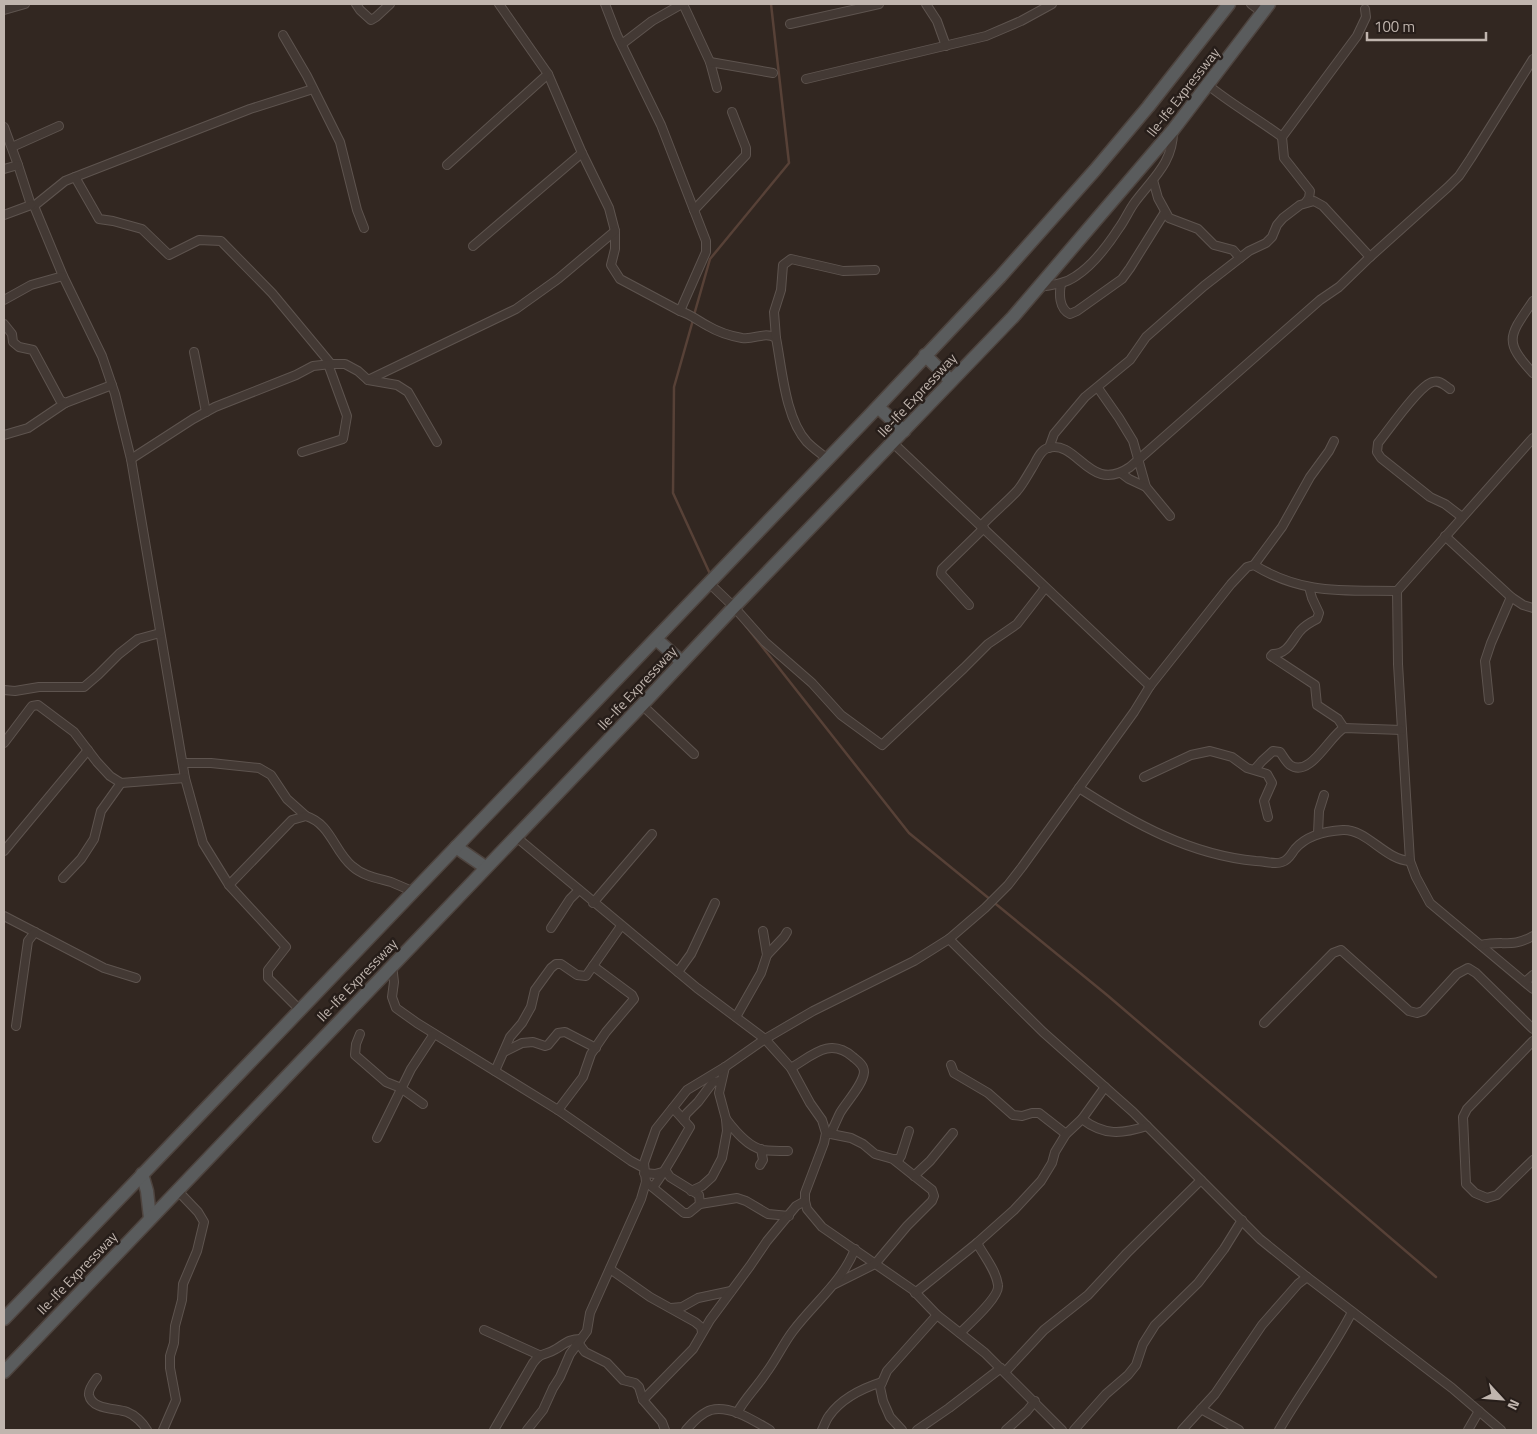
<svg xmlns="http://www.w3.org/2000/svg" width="1537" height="1434" font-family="'Titillium Web',sans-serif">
<rect width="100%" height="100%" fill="#322721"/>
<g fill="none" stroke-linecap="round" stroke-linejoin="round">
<g stroke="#574137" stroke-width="2.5">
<path d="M694,315L710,259L789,163L771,4"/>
<path d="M693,320L674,387L673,493L711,576"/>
<path d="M745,625L909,833L1107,995L1436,1277"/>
</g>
<defs>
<g id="minor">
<path d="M356,4L360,10L371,20L376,17L390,4"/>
<path d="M499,4L548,74L582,153L609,208L615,231V249L611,265L620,279L680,311"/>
<path d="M605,4L617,35L661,125L706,241V252L680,311C692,315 698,321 708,326C718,332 731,336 742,338C755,340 764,331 776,338C782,368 785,418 807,442C813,448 821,454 828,459"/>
<path d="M683,4L710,62L717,88"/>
<path d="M926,4L937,21L946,46"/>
<path d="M1251,4L1263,13"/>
<path d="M4,10L25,4"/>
<path d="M790,24L879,4"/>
<path d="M283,35L307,76L340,142L357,210L364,228"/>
<path d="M622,44L652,21L682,4"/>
<path d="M710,62L773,73"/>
<path d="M806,79L986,36L1021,21L1052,4"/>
<path d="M1208,85C1231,104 1258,119 1282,137"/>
<path d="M4,127L18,165L31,205L34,206L63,276L102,356L115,394L131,459L185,778L203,843L229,885L286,947L268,970V978L300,1010"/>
<path d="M12,147L59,126"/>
<path d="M447,165L548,74"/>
<path d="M4,169L18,165"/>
<path d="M75,177L250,109L313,89"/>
<path d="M1153,180L1158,198L1169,218L1198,229L1214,245L1233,250L1240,258"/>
<path d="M1306,202L1309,198L1310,191L1284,158L1282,137L1357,36L1366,17L1365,9"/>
<path d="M34,206L65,181L75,177L99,219L113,221L142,229L169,255L199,240L221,241L272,293L331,364"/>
<path d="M694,210L746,155V148L732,112"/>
<path d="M4,215L31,205"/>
<path d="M473,246L582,153"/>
<path d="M1061,284C1059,294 1059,309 1070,314L1077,311L1122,279L1130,268L1165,212"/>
<path d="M1039,287C1052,285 1065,284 1076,276C1093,265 1108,245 1119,228C1125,220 1129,210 1135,202C1152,179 1174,162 1173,130"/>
<path d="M4,300L31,285L63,276"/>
<path d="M1533,301C1509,336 1503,341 1533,373"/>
<path d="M4,324L12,334L13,342L19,347L33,350L60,400L65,403L112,385"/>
<path d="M776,338L774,312L781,290L783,265L791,259L843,271L875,270"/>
<path d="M194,352L206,412"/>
<path d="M368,380L516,309L558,279L615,231"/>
<path d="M1098,388L1119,418L1133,441L1146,487L1170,516"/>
<path d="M1450,389C1444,385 1440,380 1433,382C1420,384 1388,431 1378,443L1377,452L1381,458L1430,497L1445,504L1462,517"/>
<path d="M4,435L28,428L65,403"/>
<path d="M893,443L1150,686"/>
<path d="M1049,448L1054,434L1085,397L1130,360L1146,337L1204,286L1249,251L1266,243L1272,237L1277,225L1283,218L1300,205L1314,201L1323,206L1370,257"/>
<path d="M302,452L343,439L347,416L328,364"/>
<path d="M131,459L193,419L215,407L296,375L313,366L331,364H345L358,371L368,380L397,385L408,392L437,442"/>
<path d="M1121,473L1129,479L1146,487"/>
<path d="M981,526C993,513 1006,503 1017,491C1023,484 1027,476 1032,468C1036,462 1040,450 1048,448C1078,439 1089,495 1130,467L1320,300L1339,287L1370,257L1448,187L1459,176L1471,158L1533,59"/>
<path d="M1445,536L1511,597L1523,605L1533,608"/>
<path d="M1254,565L1282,527L1310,477L1329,451L1334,441"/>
<path d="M709,583L734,607L765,642L812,683L841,715L882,745L964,668L988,644L1017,624L1045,588"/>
<path d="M1309,587L1312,598L1319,613L1317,619C1311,622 1305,625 1300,631C1292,640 1288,654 1273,654L1271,656L1315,685L1317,705L1338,719L1344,728"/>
<path d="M1397,591L1398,664L1410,861L1416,877L1430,903L1533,989"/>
<path d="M969,605L941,574L942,569L984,528"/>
<path d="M4,690L15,691L39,687H84L98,675L119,654L138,639L160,633"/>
<path d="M1489,700L1485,661L1491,643L1511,597"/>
<path d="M642,705L694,754"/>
<path d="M4,743L32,706L38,705L74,732L97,762L110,776L121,783L185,778"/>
<path d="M184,763H211L259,768L271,775L287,799L306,816"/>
<path d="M1255,769L1262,761L1273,751L1280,752C1283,756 1286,762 1290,765C1310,779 1330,735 1344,728L1402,730"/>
<path d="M1144,777L1191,755L1210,751L1232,757L1247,768L1267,774L1272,783L1264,801L1268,817"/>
<path d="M1079,788C1133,823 1190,855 1256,861C1264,861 1275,865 1282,862C1289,860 1291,854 1295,849C1307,835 1325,831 1343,830C1367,829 1385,860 1410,861"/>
<path d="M1318,834L1319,811L1324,795"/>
<path d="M515,836L697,988L765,1039L791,1068L810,1103L822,1120L826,1133L824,1143L805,1193V1201L807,1209L822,1227L913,1290L937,1315L985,1353L1062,1430"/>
<path d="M4,851L88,750"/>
<path d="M63,878L81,859L94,839L101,811L121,783"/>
<path d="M229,885L292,820L306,816C331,824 334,851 352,866C363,876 377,878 391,882C398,885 405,888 412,891"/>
<path d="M593,903L652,834"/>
<path d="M4,916L104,968L136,978"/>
<path d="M551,928L570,899L579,890"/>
<path d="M949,939L1043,1032L1133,1112L1260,1239L1307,1277L1452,1388L1501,1430"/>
<path d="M1481,945C1503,940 1512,948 1533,936"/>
<path d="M767,955L784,937L787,932"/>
<path d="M392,965L394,982L392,997L396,1008L417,1023L558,1110L631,1161L644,1168"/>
<path d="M678,972L691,954L715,903"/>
<path d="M1525,982L1533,975"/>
<path d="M736,1017L761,973L767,955L763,931"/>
<path d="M1264,1023L1333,953L1341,950L1409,1011L1417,1013L1423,1011L1457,974L1468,968L1476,973L1533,1029"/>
<path d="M16,1026L28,941L35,932"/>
<path d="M360,1034L356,1044L355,1055L386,1082L401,1088L423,1104"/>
<path d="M1533,1041L1467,1109L1463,1117L1466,1184L1475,1193L1487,1198L1497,1195L1533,1160"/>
<path d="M504,1052L522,1043L533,1042L545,1046L548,1045L558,1033L565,1032L596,1048"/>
<path d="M951,1065L954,1073L988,1093L1013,1115L1022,1116L1032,1113H1039L1066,1134"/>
<path d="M791,1068C813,1055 830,1037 853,1057C858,1061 864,1065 864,1072C863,1085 847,1101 840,1113C837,1119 834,1127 830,1134"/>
<path d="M495,1071L510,1037L522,1023L531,1007L535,990L551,968L556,964H561L577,975L586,976L621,926"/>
<path d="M558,1110L583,1077L591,1054L606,1032L634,999L632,995L593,966"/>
<path d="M726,1119C735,1131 748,1147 763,1150C771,1151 780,1151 788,1151"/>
<path d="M1082,1119L1105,1087"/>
<path d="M684,1120L686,1114L698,1102L713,1082L721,1081"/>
<path d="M826,1133L851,1138L863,1144L875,1154L893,1159L932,1190L934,1196L932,1201L907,1226L875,1264L835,1284"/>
<path d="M377,1138L411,1069L434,1034"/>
<path d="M893,1159H899L901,1156L909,1131"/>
<path d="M760,1165L763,1160L761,1149"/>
<path d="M666,1171L670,1177L699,1195L700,1204"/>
<path d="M644,1173L655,1174L666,1171"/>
<path d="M914,1176L930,1161L953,1133"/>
<path d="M646,1182L684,1213H689L700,1204L737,1198L746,1201L768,1214L789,1216"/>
<path d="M653,1187C667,1169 678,1147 690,1127L673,1108"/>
<path d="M691,1191L702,1186L712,1177L722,1158L727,1131L726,1119L719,1093L725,1067"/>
<path d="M610,1269L650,1297L695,1322L701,1327L702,1332"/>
<path d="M915,1293L977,1243L1014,1210L1041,1181L1052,1163L1055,1152L1066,1134L1082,1119C1104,1136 1122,1134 1147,1126"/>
<path d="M671,1308L682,1307L698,1298L731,1291"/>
<path d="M484,1330L539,1355"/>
<path d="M960,1333C969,1324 1000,1297 998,1285C996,1270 984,1256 977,1243"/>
<path d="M579,1344L585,1352L607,1363L623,1380L635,1383L639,1387L643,1400L662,1422L665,1430"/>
<path d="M1005,1372L1044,1330L1088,1295L1127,1253L1201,1180"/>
<path d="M97,1378C94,1382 88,1389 89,1395C92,1410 116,1408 127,1412C135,1415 143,1423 147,1430"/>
<path d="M643,1400L693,1349L710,1320L750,1266L767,1241L796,1206L805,1201"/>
<path d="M1201,1409L1239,1430"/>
<path d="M737,1413C745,1398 757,1387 766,1373C776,1360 783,1344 793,1331C814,1303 842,1282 855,1249"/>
<path d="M163,1430L176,1400L170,1368V1356L174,1343L175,1326L182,1300L183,1284L197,1251L204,1222L198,1212L177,1190"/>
<path d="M494,1430L533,1363C542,1351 545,1356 556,1349C566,1343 569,1339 581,1339"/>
<path d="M527,1430L543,1410L553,1388L560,1377L570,1354L587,1331L590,1313L641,1199L646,1182L644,1163L656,1129L687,1090L725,1067L765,1039L813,1011L914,961L949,939L985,908L1008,885L1022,867L1134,712L1150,686L1231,584L1247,567L1254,565C1303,595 1343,590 1397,591L1533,438"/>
<path d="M686,1430C692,1423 701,1413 711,1410C731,1405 754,1421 770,1430"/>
<path d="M822,1430C824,1426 826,1420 829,1416C841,1399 863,1388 882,1382"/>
<path d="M902,1430L890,1417L883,1401L880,1387L887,1371L937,1315"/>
<path d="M917,1430L949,1408L1001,1368"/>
<path d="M1006,1430L1027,1411L1035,1401"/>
<path d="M1074,1430L1106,1394L1128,1375L1136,1365L1143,1344L1155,1325L1198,1283L1224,1249L1242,1220"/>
<path d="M1182,1430L1215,1394L1262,1325L1298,1284L1307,1277"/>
<path d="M1279,1430C1302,1390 1331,1353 1352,1312"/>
<path d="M1468,1430L1479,1411"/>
</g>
<g id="trunk">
<path d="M925,355L951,381"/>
<path d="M878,407L904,431"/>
<path d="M656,639L682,662"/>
<path d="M456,847L485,867"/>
<path d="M142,1174L147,1191L150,1218"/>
<path d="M4,1319L869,416L1000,277L1095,170L1148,107L1229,4"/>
<path d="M4,1372L642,705L734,607L1013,317L1173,130L1269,4"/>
</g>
</defs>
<use href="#minor" stroke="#5e544f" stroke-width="10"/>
<use href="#trunk" stroke="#4e443f" stroke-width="15"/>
<use href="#minor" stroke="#433934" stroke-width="8"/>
<use href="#trunk" stroke="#5a5c5d" stroke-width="12"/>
</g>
<g text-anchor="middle" stroke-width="5" stroke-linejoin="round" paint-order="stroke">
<g font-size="14" fill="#c0b5ae" stroke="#271e1a">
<text transform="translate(1183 92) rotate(-52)" y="5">Ile-Ife Expressway</text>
<text transform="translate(917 395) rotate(-47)" y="5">Ile-Ife Expressway</text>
<text transform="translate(637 688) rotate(-47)" y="5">Ile-Ife Expressway</text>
<text transform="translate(357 980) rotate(-46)" y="5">Ile-Ife Expressway</text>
<text transform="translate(77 1273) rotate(-46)" y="5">Ile-Ife Expressway</text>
</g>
</g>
<rect width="1537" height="1434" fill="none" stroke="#c0b5ae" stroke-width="10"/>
<g transform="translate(1502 1399) rotate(116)" stroke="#271e1a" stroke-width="4" paint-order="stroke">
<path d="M0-4L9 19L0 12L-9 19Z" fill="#c0b5ae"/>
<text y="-8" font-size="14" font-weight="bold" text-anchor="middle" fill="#c0b5ae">N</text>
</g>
<path d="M1367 32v8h119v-8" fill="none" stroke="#c0b5ae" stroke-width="2.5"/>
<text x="1374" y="32" font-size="15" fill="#c0b5ae" stroke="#271e1a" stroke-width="4" paint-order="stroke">100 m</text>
</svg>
